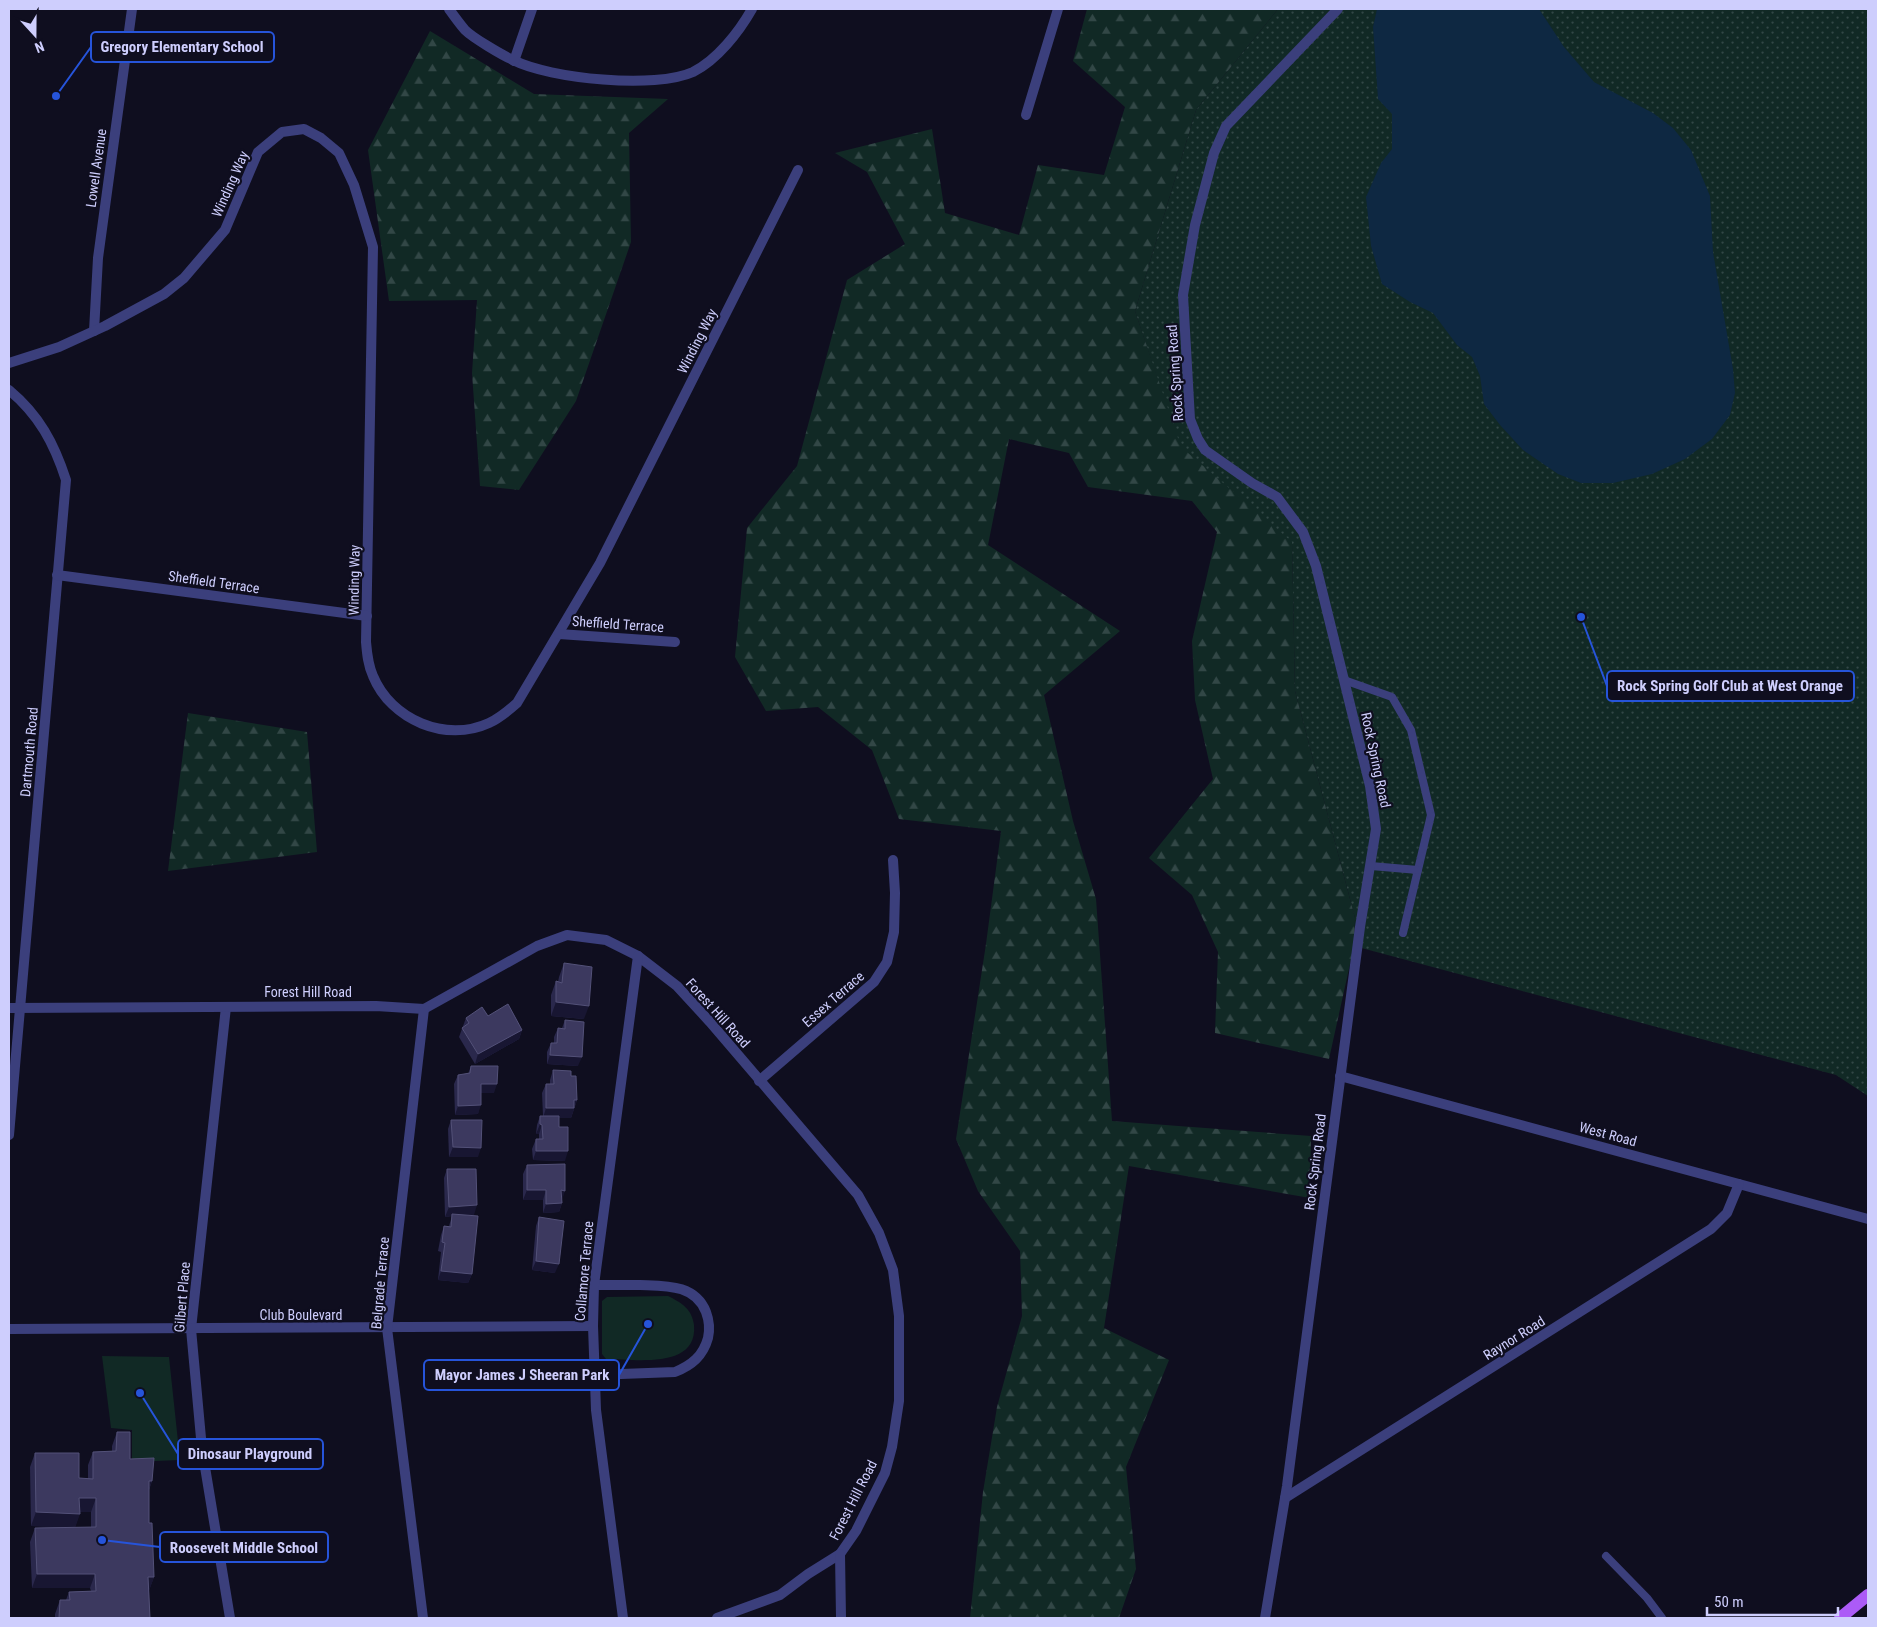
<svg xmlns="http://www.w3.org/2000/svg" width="1877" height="1627" font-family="'Roboto Condensed',sans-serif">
<defs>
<pattern id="grass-dots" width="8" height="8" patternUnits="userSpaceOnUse" patternTransform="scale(1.25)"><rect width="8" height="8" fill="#112925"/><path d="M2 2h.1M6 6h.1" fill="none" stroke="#324746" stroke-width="1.8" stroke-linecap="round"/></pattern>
<pattern id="forest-firs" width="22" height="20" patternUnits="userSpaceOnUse" patternTransform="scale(1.25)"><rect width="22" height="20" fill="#112925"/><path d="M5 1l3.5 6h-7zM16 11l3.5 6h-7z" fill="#324746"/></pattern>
</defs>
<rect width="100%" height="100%" fill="#0f0e1f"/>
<path fill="url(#grass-dots)" d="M1278,9H1868V1096L1836,1075L1354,946L1355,918L1295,691L1292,543L1180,447L1135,311L1196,110Z"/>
<g fill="url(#forest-firs)">
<path d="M1087,9H1278L1196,110L1135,311L1181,447L1292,542L1295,691L1355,918L1354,946L1329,1059L1215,1033L1218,952L1192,895L1149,858L1213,779L1195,700L1192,641L1217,532L1192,501L1088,487L1069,453L1009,439L988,545L1120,631L1044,695L1073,821L1096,899L1112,1121L1311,1136L1310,1198L1129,1166L1104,1328L1169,1360L1126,1467L1136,1569L1119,1618H970L983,1492L997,1407L1022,1316L1020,1251L978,1191L956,1139L986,944L1001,831L899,819L872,750L818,707L766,711L735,657L747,528L797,466L847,280L905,244L867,172L835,153L932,129L945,213L1019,235L1038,165L1104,175L1125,107L1073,61Z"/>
<path d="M430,31L534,94L668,99L629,133L631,242L576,401L519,490L480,486L472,373L477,300L389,301L368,150Z"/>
<path d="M188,713L307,732L317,852L168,871Z"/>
</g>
<g fill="#112925">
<path d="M668,1296C682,1303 692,1309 694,1325C698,1370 634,1359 606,1359L602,1354V1301L607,1297Z"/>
<path d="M102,1356L169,1357L180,1460L132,1462V1430L111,1428Z"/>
</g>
<path fill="#0e2842" d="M1377,9H1539L1564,47L1594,82L1653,113L1673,128L1691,150L1710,196L1713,252L1733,369L1735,393L1730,415L1712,439L1685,459L1652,474L1613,483H1581L1558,474L1523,450L1500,425L1484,404L1480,376L1472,357L1457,345L1433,313L1410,302L1382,284L1371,246L1366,197L1381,163L1392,149V114L1378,99L1373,27Z"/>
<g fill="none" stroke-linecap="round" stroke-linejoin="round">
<g stroke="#3b3f7c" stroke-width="8">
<path d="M1344,680L1392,697L1411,730L1431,815L1403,933"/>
<path d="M1371,866L1418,870"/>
<path d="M1606,1556L1647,1598L1662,1618"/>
</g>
<g stroke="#3b3f7c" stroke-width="10">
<path d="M449,9C454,16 459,23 465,30C473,38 502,55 513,60C550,79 656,89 693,72C717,60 739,32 752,9"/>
<path d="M514,61L532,9"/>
<path d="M1026,115L1058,9"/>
<path d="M94,331L98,258L132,9"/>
<path d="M9,363L59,347L105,326L164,294L184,278L225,230L258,152L282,132L304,129L321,138L339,153L354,185L373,247L366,642C367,654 368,665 373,676C391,720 446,743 489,723C500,718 508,711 517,703L600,563L798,170"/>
<path d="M9,390C39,415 54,443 66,480L9,1135"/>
<path d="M57,575L367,616"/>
<path d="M559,634L675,642"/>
<path d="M226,1007L191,1329L202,1449L230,1618"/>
<path d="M9,1008L376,1006L424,1009L537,946L567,935L606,940L638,956L677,986L710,1022L858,1195L879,1233L893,1270L899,1316V1401L892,1447L885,1473L856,1531L840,1554L808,1574L780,1595L717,1618"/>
<path d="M1340,1076L1868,1219"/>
<path d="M759,1081L874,982L887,962L894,932L895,893L893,860"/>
<path d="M9,1329L593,1326"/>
<path d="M594,1375L675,1372C692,1365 703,1356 708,1338C710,1329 709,1320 706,1312C695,1284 665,1286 640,1285C624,1285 609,1285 594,1285"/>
<path d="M1285,1498L1711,1229L1727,1213L1739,1184"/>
<path d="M840,1554L841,1618"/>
<path d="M423,1618L387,1328L424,1009"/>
<path d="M623,1618L596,1410L593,1326L594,1285L638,956"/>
<path d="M1265,1618L1287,1486L1360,927L1376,829L1370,786L1316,566L1303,532L1277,497L1252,483L1205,450L1198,439L1190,419L1183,295L1195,225L1214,153L1226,126L1338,9"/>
</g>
<path stroke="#ac5bf7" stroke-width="12" d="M1840,1618L1868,1595"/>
</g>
<g fill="#2a284c" fill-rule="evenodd">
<path d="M564,963L584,1019L551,1016V995L556,981L558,982L559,977Z"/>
<path d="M488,1016L522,1030L519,1039L475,1064L459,1037L466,1018Z"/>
<path d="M565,1020L578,1066L547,1064V1052L551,1043H554V1037L558,1028H562Z"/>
<path d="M471,1066L494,1093H481L478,1114L455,1115L454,1084L458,1075L468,1074Z"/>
<path d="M553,1070L571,1076L577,1100L571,1118H559V1127L565,1161L533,1160L532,1149L536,1139H539V1134H536L537,1125L540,1116H543L542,1093L546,1084H550V1080Z"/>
<path d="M451,1120L478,1157H449L448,1129Z"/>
<path d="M527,1165L562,1200V1203L559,1212L543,1213V1200H523V1174Z"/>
<path d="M447,1169L474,1215H466L472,1274L468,1283L438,1280L441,1252L438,1251L441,1235L444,1226H449L452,1216L445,1217L444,1178Z"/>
<path d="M539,1217L555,1273L532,1270L536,1226Z"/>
<path d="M117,1432L130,1459L152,1481L149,1490V1523L154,1577L149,1590L150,1618H151H55V1614L60,1600H66L69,1592L91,1591L90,1588H32L30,1542L35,1528L65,1527L31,1526L30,1467L35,1453L79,1478L88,1479V1465L93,1452L112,1451V1446ZM80,1512H91V1527H75Z"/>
</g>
<g fill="#181632">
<path d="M556,1002L589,1006L584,1019L551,1016Z"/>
<path d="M522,1030L519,1039L475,1064L478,1054Z"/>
<path d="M550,1055L582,1057L578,1066L547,1064Z"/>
<path d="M481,1084H497L494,1093H478Z"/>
<path d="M574,1100H577L571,1118H543L546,1108Z"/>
<path d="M481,1105L478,1114L455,1115L458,1106Z"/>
<path d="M540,1124L542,1125L539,1134H536Z"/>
<path d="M453,1147L481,1148L478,1157H449Z"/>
<path d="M536,1151H568L565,1161L533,1160Z"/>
<path d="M527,1190H546L543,1200H523Z"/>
<path d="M561,1190L565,1191L562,1200Z"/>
<path d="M562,1203L559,1212L543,1213L546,1204Z"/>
<path d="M477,1205L474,1215L452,1216V1214V1216L445,1217L449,1207Z"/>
<path d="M536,1261L559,1264L555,1273L532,1270Z"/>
<path d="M441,1271L472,1274L468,1283L438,1280Z"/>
<path d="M149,1481H152L147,1495Z"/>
<path d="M79,1498H96L91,1512H74Z"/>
<path d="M36,1512L80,1514L75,1528L31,1526Z"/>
<path d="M37,1574H95L90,1588H32Z"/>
<path d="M148,1577H154L149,1591Z"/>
</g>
<g fill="#3c395f" stroke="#535178">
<path d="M564,963L592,967L589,1006L556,1002V981L562,983Z"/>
<path d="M508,1004L522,1030L478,1054L462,1028L469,1023L466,1018L482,1007L488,1016Z"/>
<path d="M565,1020L584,1022L582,1057L550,1055L551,1043H557L558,1028L565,1029Z"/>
<path d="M471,1066H498L497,1084H481V1105L458,1106V1075L470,1073Z"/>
<path d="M553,1070L571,1071V1076H576L577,1100H574V1108H546V1084H554Z"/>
<path d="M540,1116H559V1127H568V1151H536V1139H543L542,1125L540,1124Z"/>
<path d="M451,1120H482L481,1148L453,1147Z"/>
<path d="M565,1164V1191L561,1190L562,1203L546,1204V1190H527V1165Z"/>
<path d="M447,1169H476L477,1205L449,1207Z"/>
<path d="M452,1214L478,1216L472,1274L441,1271L445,1243L442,1242L444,1226L451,1227Z"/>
<path d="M539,1217L564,1221L559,1264L536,1261Z"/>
<path d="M117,1432H130V1459L154,1458L152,1481H149V1523H152L154,1577H148L150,1618H151H59L60,1600H70L69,1592L96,1591L95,1574H37L35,1528L96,1527V1498H79L80,1514L36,1512L35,1453H79V1478L93,1479V1452L116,1451Z"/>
</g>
<g text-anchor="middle" stroke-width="4.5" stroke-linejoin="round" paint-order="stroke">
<g font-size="14" fill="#cecefd" stroke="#0f0e1f">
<text transform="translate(96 168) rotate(-82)" y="5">Lowell Avenue</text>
<text transform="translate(230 184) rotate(-66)" y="5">Winding Way</text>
<text transform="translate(697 341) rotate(-63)" y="5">Winding Way</text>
<text transform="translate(1175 373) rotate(-94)" y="5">Rock Spring Road</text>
<text transform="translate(354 580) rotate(-89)" y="5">Winding Way</text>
<text transform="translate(214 582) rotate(8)" y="5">Sheffield Terrace</text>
<text transform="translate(618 624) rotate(4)" y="5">Sheffield Terrace</text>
<text transform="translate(29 752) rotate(-85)" y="5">Dartmouth Road</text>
<text transform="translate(1376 760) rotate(78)" y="5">Rock Spring Road</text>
<text x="308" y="997">Forest Hill Road</text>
<text transform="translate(833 999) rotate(-41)" y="5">Essex Terrace</text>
<text transform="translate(718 1013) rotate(48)" y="5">Forest Hill Road</text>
<text transform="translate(1608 1134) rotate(15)" y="5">West Road</text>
<text transform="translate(1315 1162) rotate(-83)" y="5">Rock Spring Road</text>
<text transform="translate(584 1271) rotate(-85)" y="5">Collamore Terrace</text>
<text transform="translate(380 1283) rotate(-85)" y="5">Belgrade Terrace</text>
<text transform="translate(182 1297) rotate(-85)" y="5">Gilbert Place</text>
<text x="301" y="1320">Club Boulevard</text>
<text transform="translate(1514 1338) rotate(-32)" y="5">Raynor Road</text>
<text transform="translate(853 1500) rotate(-63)" y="5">Forest Hill Road</text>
</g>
</g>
<path fill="none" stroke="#2654da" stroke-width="2" d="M56 96L91 47M1581 617L1607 686M648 1324L619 1375M140 1393L178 1454M102 1540L160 1547"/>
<g fill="#2654da" stroke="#0f0e1f" stroke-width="2">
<circle cx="56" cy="96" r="5"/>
<circle cx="1581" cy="617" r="5"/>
<circle cx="648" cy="1324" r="5"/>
<circle cx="140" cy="1393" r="5"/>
<circle cx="102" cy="1540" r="5"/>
</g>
<g fill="#0f0e1f" stroke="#2654da" stroke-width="2">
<rect x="91" y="32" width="183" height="30" rx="5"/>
<rect x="1607" y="671" width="247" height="30" rx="5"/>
<rect x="424" y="1360" width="195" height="30" rx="5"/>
<rect x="178" y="1439" width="145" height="30" rx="5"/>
<rect x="160" y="1532" width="168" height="30" rx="5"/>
</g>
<g font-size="15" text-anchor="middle" font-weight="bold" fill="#cecefd">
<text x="182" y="52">Gregory Elementary School</text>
<text x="1730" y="691">Rock Spring Golf Club at West Orange</text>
<text x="522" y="1380">Mayor James J Sheeran Park</text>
<text x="250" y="1459">Dinosaur Playground</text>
<text x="244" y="1553">Roosevelt Middle School</text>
</g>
<rect width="1877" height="1627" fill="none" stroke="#cecefd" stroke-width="20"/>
<g transform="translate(35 35) rotate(159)" stroke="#0f0e1f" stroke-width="4" paint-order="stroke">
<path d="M0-4L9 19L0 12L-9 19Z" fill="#cecefd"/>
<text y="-8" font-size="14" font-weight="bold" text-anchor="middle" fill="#cecefd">N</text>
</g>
<path d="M1707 1607v8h131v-8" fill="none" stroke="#cecefd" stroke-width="2.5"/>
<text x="1714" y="1607" font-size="15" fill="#cecefd" stroke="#0f0e1f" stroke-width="4" paint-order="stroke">50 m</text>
</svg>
